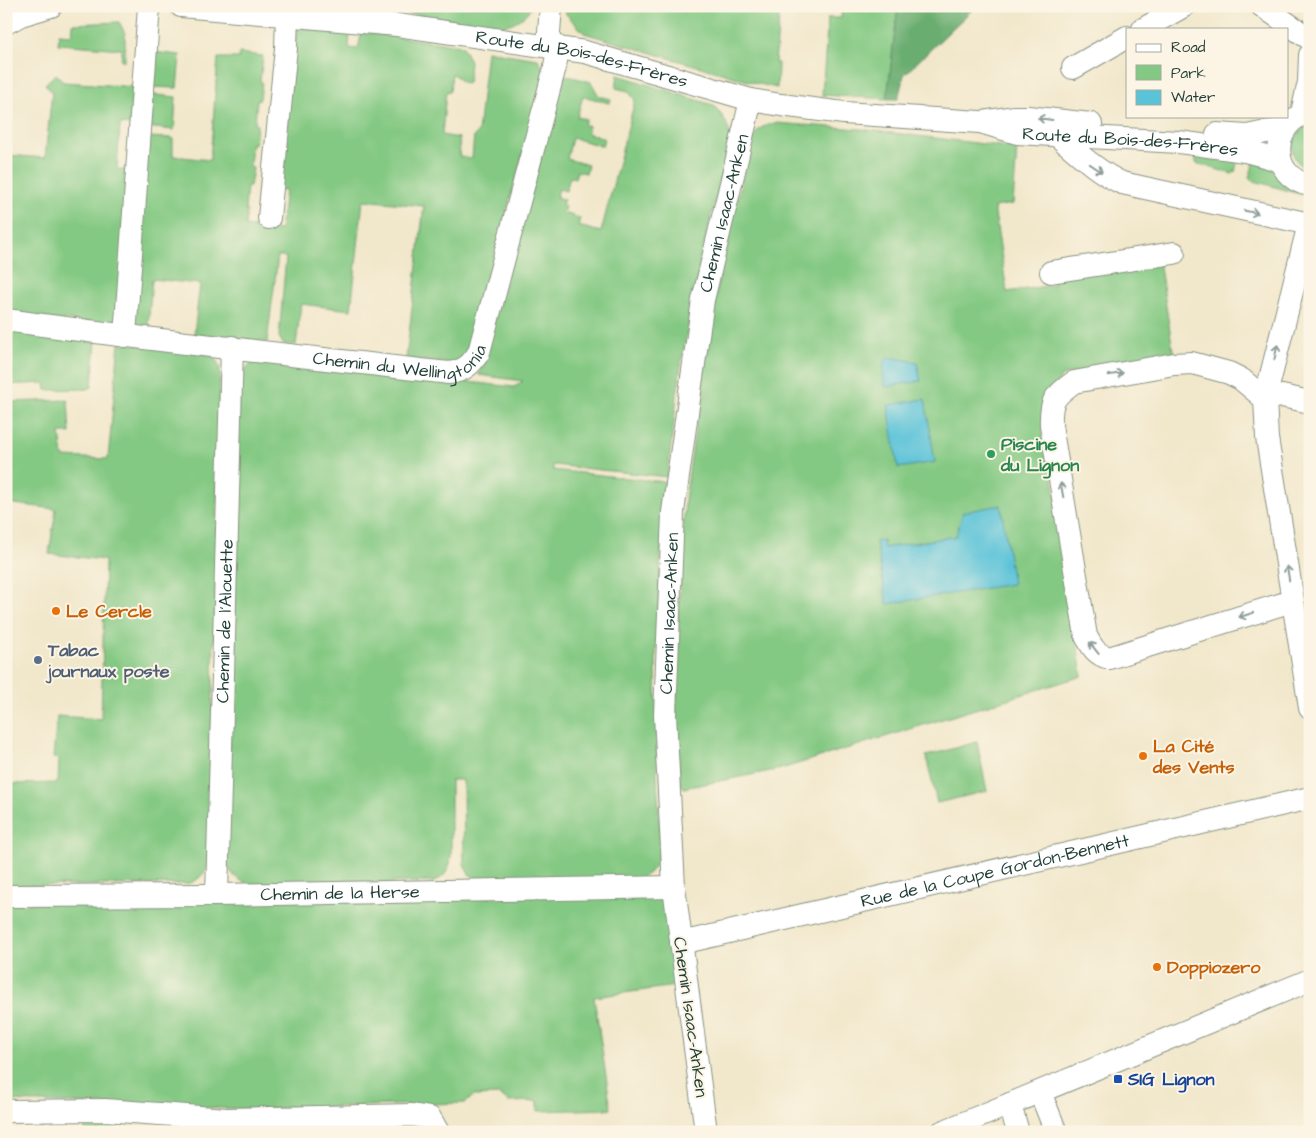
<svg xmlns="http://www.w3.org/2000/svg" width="1316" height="1138" font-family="'Architects Daughter',sans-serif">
<rect width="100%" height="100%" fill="#fcf5e5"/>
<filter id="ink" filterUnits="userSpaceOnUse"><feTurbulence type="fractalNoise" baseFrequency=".02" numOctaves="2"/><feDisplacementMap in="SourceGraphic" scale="10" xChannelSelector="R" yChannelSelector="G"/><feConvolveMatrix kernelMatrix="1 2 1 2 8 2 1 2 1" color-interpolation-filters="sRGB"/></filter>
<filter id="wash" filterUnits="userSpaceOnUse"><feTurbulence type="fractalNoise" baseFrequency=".0096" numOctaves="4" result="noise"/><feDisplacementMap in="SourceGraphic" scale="20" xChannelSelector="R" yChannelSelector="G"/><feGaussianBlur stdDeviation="1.12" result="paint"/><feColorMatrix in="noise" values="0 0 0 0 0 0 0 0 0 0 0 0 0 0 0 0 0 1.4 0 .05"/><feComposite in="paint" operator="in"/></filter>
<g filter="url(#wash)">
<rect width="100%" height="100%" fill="#f1e7cb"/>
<g fill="#84c983" stroke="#52835c" fill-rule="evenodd">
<path d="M407,6H532C523,20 511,26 496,26L406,13Z"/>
<path d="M565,6H780L775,63H778L777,88L755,83L584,33L566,14Z"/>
<path d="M842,6H898L887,99L822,95L828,18H841Z"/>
<path d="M119,22L125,33V60H121L122,49L58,44L59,34L72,35L73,24Z"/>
<path d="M297,27L349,30L350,33L349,48L358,49L361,35L363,32L462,46L470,61L468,83L464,84L452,73L450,91L446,92L442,135L459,138L460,157L472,158L474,136L478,132L487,51L538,59L545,73L466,358L456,364L406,359L424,206L363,200L351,310L301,304L296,345L283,344L279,337L286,257L278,256L267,342L194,334L200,284L152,279L148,328L130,326L145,137L173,138V156L210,160L218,58H239V53L263,56L260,81L262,82L260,99L257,100L255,124L257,125L255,143H252L250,167L253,168L250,186H247L245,211H247L245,226L280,230L285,190L278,189Z"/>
<path d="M152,52L180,55L177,88L149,87Z"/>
<path d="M56,74L63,82L136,87L134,125L120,124L117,169L132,171L119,326L6,314V155L45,158L52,92L45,84Z"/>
<path d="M564,75L591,82L599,96L611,99L609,103L583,96L577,117L586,119L584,125L589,126L587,133L604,138L602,146L572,138L567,159L588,165L586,173L577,171L575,178L570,177L566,191L559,189L557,195L558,198L564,199L562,205L565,206L563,213L580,218L578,226L601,232L635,100L628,91L616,88L618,75L713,105C724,117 730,126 730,142L704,244L681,364L667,477L553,465V470L666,482L662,534L656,653L657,777L661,850L657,863L649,873L638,880L480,882L468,873L464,864L463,780H451V857C449,871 446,876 434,882L251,884C237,881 232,875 226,863L239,379L246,368L258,359L514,387L523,381L479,375Z"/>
<path d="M148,94L176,97L174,130L146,127Z"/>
<path d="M775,123L860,129L1017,148L1013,204L994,207L1007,292L1053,285L1052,277L1159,261L1174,357L1063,375L1042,402L1082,676L781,769L684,788L680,783L676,706L677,632L685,499L714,302L751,141C757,129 762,126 775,123ZM956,536L887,604L883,540L884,548Z"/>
<path d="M1310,124V170C1286,162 1287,134 1310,124Z"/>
<path d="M1196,149L1238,158L1235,172L1232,174L1196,163Z"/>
<path d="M1254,162L1267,166L1310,194V197L1251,180L1249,178Z"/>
<path d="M6,329L96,342L92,387L87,389L46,390L45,383L6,385Z"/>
<path d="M119,343L203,352L215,358L220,368L209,864C204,875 199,880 187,884L6,886V784L58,783L59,759L53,758L57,716L101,719L105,560L49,554L56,509L6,503V402L68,400L70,433H60L63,457L108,459Z"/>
<path d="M977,742L987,791L937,803L926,756Z"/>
<path d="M653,895L666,905L675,986L594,997L611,1109L538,1111V1101L508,1102L500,1095L474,1096L465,1103L252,1109L6,1101V904Z"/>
<path d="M84,1123L117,1124L118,1132H85Z"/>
<path d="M414,1126L421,1132H151V1127C239,1131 326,1130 414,1126Z"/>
</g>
<path fill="#6bad71" stroke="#457552" d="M898,6H976L904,75L898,99H887Z"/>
<g fill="#5bc3d8" stroke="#3d8086">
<path d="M889,357L917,362L921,381L885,387C884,376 879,364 889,357Z"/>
<path d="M925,399L935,462L898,468L888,405Z"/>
<path d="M1001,505L1013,584L887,604L876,541L883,540L884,548L956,536L963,512Z"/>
</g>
</g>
<g filter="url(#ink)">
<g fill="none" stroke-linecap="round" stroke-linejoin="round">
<defs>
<g id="minor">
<path id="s1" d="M181,6L397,25L585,52L751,100L781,105L844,113L980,122L1017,133L1179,142L1245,151L1271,158L1281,162"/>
<path d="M1262,6L1310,39"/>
<path d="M6,23L21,15L51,6"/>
<path d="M1143,29L1184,6"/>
<path d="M548,46L551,6"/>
<path d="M1073,68L1127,37"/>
<path d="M1310,112C1270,121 1268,178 1310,185"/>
<path d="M1302,113L1309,82L1310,55"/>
<path d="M988,121L1013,117H1028L1091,124"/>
<path d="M1217,134L1247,136L1285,128"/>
<path d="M1059,137C1079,154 1098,172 1122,183L1310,224"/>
<path d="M269,218L286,48L287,15"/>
<path d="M1309,224L1265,399L1267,438L1310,708"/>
<path d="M1051,272L1174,253"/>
<path id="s2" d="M6,320C153,341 302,356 449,373C464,371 471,365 479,352L555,67L558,47"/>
<path d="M125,336L149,6"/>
<path d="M1265,399L1241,379L1229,373L1192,363L1174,364L1074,382C1054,396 1050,401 1051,425L1086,636C1092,647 1096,655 1109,658L1292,601"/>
<path d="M1265,399L1282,396L1310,402"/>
<path id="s3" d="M217,895L232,347"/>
<path id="s4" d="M6,896L217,895L674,887"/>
<path id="s5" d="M681,943L1310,798"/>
<path d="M1040,1092L1056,1132"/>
<path d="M1010,1104L1018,1132"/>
<path d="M6,1111L105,1110L227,1119L412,1115L430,1118L438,1132"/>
<path id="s6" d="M706,1132L674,887L665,715L673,512L703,300L751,100"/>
<path d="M942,1132L1310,980"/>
</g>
</defs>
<use href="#minor" stroke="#889280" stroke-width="24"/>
<use href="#minor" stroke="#fff" stroke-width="22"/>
</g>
<defs><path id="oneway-shaft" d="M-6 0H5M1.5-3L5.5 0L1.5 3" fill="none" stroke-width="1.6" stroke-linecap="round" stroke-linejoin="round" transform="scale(1.25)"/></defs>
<g stroke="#8f9e9a">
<use href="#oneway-shaft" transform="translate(1045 119) rotate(-173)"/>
<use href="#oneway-shaft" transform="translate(1096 168) rotate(34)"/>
<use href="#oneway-shaft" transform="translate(1251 212) rotate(12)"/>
<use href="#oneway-shaft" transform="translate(1276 352) rotate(-78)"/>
<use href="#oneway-shaft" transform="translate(1116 374) rotate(-10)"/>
<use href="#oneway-shaft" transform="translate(1062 490) rotate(-100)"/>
<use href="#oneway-shaft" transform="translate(1288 573) rotate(-99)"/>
<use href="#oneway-shaft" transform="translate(1246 615) rotate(162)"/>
<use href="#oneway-shaft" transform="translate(1094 648) rotate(-128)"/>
</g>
</g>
<circle fill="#2e9e5b" stroke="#fcf5e5" stroke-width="2" cx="991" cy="454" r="5"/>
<g fill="#e8710a" stroke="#fcf5e5" stroke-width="2">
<circle cx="56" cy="611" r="5"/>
<circle cx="1143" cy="756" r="5"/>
<circle cx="1157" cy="967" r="5"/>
</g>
<circle fill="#5c6f8a" stroke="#fcf5e5" stroke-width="2" cx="38" cy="660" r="5"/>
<rect fill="#1a4fb4" stroke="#fcf5e5" stroke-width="2" x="1113" y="1074" width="10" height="10" rx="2.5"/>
<g text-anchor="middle" stroke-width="4" stroke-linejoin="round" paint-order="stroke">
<g font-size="18" fill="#1f3d34" stroke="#fcf5e5">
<text dy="6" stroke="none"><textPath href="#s1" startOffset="405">Route du Bois-des-Frères</textPath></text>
<text dy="6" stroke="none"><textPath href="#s1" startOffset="962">Route du Bois-des-Frères</textPath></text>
<text dy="6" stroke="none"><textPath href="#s6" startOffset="926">Chemin Isaac-Anken</textPath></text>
<text dy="6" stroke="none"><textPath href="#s2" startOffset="400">Chemin du Wellingtonia</textPath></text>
<text dy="6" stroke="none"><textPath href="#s6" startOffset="521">Chemin Isaac-Anken</textPath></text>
<text dy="6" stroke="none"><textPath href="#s3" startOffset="274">Chemin de l'Alouette</textPath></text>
<text dy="6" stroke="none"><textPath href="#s5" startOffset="322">Rue de la Coupe Gordon-Bennett</textPath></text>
<text dy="6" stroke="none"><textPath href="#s4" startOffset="334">Chemin de la Herse</textPath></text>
<text transform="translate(691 1017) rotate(82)" y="6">Chemin Isaac-Anken</text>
</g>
<g font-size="18" font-weight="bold" fill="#27864d" stroke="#fcf5e5" text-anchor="start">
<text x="1001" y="450">Piscine<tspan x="1001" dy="21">du Lignon</tspan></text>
</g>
<g font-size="18" font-weight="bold" fill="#c56008" stroke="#fcf5e5" text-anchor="start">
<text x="66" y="617">Le Cercle</text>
<text x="1153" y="752">La Cité<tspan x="1153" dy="21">des Vents</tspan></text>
<text x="1167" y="973">Doppiozero</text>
</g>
<g font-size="18" font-weight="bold" fill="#4e5e75" stroke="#fcf5e5" text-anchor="start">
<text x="48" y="656">Tabac<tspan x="48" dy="21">journaux poste</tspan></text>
</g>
<g font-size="18" font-weight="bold" fill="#164399" stroke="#fcf5e5" text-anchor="start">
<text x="1128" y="1085">SIG Lignon</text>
</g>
</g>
<rect width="1316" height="1138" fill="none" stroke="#fcf5e5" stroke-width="25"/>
<rect x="1126" y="28" width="162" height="90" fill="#fcf5e5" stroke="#a4ab9e"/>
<rect x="1136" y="44" width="25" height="8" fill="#ffffff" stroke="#a4ab9e"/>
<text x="1171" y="52" font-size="15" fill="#1f3d34">Road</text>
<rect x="1136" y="65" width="25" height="15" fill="#84c983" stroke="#a4ab9e"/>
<text x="1171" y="78" font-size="15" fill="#1f3d34">Park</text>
<rect x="1136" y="90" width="25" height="15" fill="#5bc3d8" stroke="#a4ab9e"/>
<text x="1171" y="102" font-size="15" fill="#1f3d34">Water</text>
</svg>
